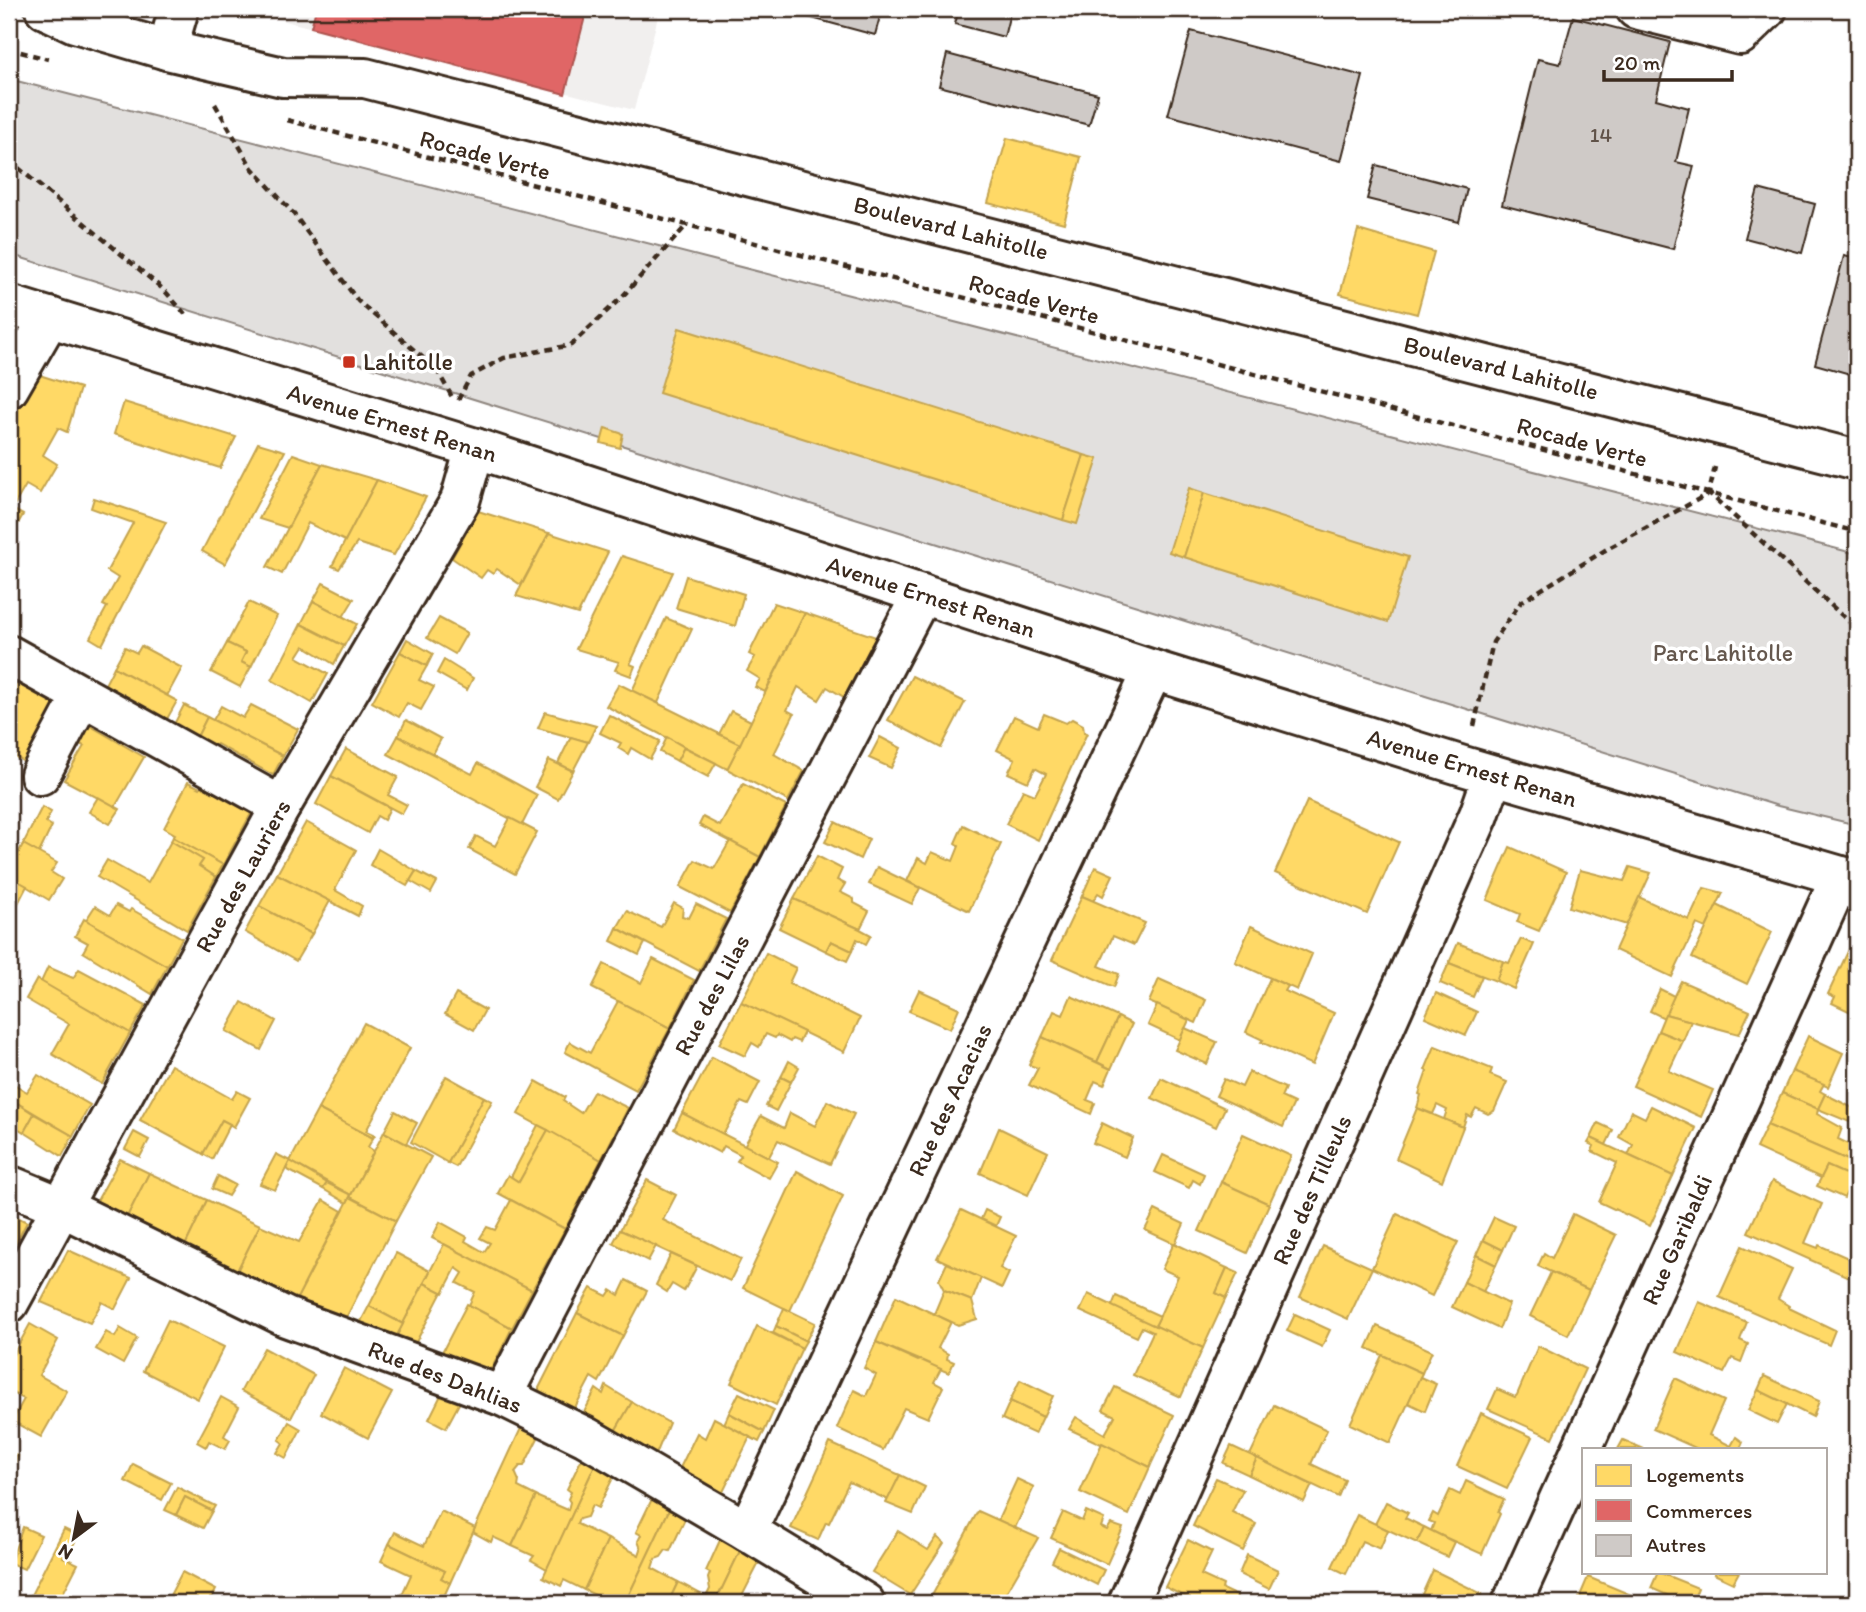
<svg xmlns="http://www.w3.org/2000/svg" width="1866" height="1612" font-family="Itim,sans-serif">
<rect width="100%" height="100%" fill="#fff"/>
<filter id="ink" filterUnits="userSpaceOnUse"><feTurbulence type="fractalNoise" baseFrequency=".0143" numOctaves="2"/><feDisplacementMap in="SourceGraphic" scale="14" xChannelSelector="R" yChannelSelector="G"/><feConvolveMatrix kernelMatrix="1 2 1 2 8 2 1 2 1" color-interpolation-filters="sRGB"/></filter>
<g filter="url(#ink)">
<path fill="#f1efee" d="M238,9H660L634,110Z"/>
<path fill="#e2e0de" stroke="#8e857e" stroke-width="2" d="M9,79L1857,554V825L1778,806L9,254Z"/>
<g fill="#ffd966" stroke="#c4a450" stroke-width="2">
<path d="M1007,138L1081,157L1064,223L988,203Z"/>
<path d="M1358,230L1434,252L1417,314L1340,294Z"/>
<path d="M679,328L1084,455L1063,520L659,393Z"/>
<path d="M30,372L80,388L67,432L58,428L43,455L57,464L40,493L26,485L12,509L23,515L9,539V408Z"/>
<path d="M124,402L236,437L220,468L114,434Z"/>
<path d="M605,428L623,434L620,448L601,443Z"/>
<path d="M258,443L285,451L225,564L202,551Z"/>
<path d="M293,454L322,464L288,528L259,519Z"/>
<path d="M1084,455L1098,459L1077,524L1063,520Z"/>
<path d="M322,464L377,480L345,541L308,523L282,574L267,567Z"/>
<path d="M377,480L426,497L394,555L357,543L339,569L332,566Z"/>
<path d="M1189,488L1204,493L1184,557L1169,552Z"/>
<path d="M1204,493L1408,557L1388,622L1184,557Z"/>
<path d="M94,498L166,522L102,645L90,638L107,607L103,605L118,578L107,571L133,523L91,508Z"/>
<path d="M478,511L549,533L521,585L497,569L493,574L487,570L481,578L452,558Z"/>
<path d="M549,533L608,552L578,614L516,596Z"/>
<path d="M622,556L673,572L630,664L635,666L631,676L615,670L619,662L576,649Z"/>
<path d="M686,576L744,594L735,626L676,608Z"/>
<path d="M323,583L354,599L343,617L313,601Z"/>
<path d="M313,601L357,624L344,646L301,624Z"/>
<path d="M249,602L277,616L251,667L241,662L246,652L227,643Z"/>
<path d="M774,603L805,613L765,692L755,687L760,679L747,671L755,657L749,654Z"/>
<path d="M805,613L876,637L844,697L827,687L819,700L798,687L787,710L794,714L774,754L804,771L788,801L727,769Z"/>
<path d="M439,618L467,633L455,654L427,638Z"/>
<path d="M666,618L692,629L658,703L632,691Z"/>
<path d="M301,624L344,646L334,664L304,646L297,657L328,674L312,703L272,680Z"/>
<path d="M407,639L433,654L427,666L400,652Z"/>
<path d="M227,643L246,652L241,662L251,667L240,687L211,672Z"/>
<path d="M141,646L182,668L167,696L114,667L125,647L137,653Z"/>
<path d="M400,652L427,666L419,680L434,687L421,710L407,703L399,717L372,702Z"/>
<path d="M444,660L473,678L467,690L437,673Z"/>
<path d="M114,667L177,701L162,728L99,696Z"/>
<path d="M9,676L59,705L26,763L9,753Z"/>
<path d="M912,676L965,702L941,748L888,720Z"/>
<path d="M619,684L740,744L727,769L606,706Z"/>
<path d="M184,705L207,717L193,745L170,732Z"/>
<path d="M251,705L298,729L283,756L213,720L221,706L243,718Z"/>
<path d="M731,711L751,721L740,744L719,734Z"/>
<path d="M545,712L596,726L588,742L538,728Z"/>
<path d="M1044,714L1066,723L1072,719L1083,725L1084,732L1087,733L1038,840L1006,824L1023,790L1035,795L1046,774L1035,768L1028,782L1008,773L1015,759L997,750L1014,716L1038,727Z"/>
<path d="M609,715L660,741L650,759L631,748L628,754L618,748L621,743L600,733Z"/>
<path d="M207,717L283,756L273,775L217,744L211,755L193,745Z"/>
<path d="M406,720L441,739L433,754L398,736Z"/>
<path d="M87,724L144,757L115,807L64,780L84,746L78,743Z"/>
<path d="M398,736L472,774L478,763L537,795L522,825L388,754Z"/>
<path d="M571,737L588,742L573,771L558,763Z"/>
<path d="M667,737L684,747L677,761L660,752Z"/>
<path d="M880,737L901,748L891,768L869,758Z"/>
<path d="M684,747L716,763L708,777L677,761Z"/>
<path d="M346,749L398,777L388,795L407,805L402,814L331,776Z"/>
<path d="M549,760L573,771L558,799L535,787Z"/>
<path d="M331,776L390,808L384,820L377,816L368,833L316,804Z"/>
<path d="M188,782L200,788L201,786L252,812L223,865L173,837L175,834L164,828Z"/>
<path d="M743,784L786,806L760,857L699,825L703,817L720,826Z"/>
<path d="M98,797L120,809L110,824L89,812Z"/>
<path d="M1307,801L1399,842L1367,914L1275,873Z"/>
<path d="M42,807L51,812L46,822L52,826L39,853L23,844Z"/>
<path d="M510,818L537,832L515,874L469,849L476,836L495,846Z"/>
<path d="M306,822L356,850L335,890L362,906L358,916L277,874Z"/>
<path d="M835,822L869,839L860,859L825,842Z"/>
<path d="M963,825L1001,844L969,911L907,881L918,858L927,863L932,852L953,861L959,846L955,843Z"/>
<path d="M173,837L223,865L216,877L199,866L203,860L171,841Z"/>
<path d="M171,841L203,860L199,866L216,877L187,930L97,877L107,860L148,883Z"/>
<path d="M730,841L760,857L730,913L680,887L695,860L714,869Z"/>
<path d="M23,844L57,863L51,872L62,879L49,900L9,876V871Z"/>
<path d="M1510,847L1566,872L1539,931L1517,922L1520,914L1487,900Z"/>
<path d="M378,849L416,871L407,886L370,865Z"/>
<path d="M817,856L842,869L837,880L845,884L840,892L854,899V903L869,911L860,929L794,899Z"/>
<path d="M877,867L920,888L912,904L869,884Z"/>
<path d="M1095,867L1113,875L1103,896L1098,893L1093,901L1082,896Z"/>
<path d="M1630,867L1651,873L1627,925L1569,907L1580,870L1624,881Z"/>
<path d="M416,871L437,882L431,893L410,881Z"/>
<path d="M277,874L330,901L312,934L259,906Z"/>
<path d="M9,876L27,886L9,921Z"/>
<path d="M1704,888L1723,893L1706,928L1697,924L1672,977L1615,950L1639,897L1689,920Z"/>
<path d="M1082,896L1145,923L1134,945L1113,936L1099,966L1119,974L1114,987L1052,960Z"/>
<path d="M794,899L860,929L871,935L866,944L857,939L852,951L831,941L826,951L779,928Z"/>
<path d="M674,903L683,908L682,916L689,918L696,904L726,919L699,971L617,928L627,911L661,927Z"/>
<path d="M116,905L129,912L131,909L182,938L167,966L86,920L95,906L110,915Z"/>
<path d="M1717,905L1772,932L1747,984L1692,958Z"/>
<path d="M259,906L312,934L296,961L245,932Z"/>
<path d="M84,919L167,966L152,994L83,952L88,943L75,936Z"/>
<path d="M1251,926L1312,954L1297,990L1235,962Z"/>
<path d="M617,928L645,943L639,955L611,941Z"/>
<path d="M1521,939L1534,944L1514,989L1496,981L1503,961L1509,963Z"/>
<path d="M831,941L852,951L847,961L826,951Z"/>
<path d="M1458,943L1503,961L1496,981L1449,963Z"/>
<path d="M1850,947L1857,950V1015L1832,1003L1835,997L1828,994Z"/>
<path d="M766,953L796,968L789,983L860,1018L844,1052L741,1002Z"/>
<path d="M653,959L694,980L670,1028L592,988L604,964L641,983Z"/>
<path d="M1449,963L1482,976L1473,997L1440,983Z"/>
<path d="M48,967L73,978L79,969L146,1005L130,1033L41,982Z"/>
<path d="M1270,978L1288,986L1285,991L1334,1013L1312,1065L1261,1042L1263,1040L1246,1032Z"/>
<path d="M37,979L130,1033L102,1084L52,1054L69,1024L26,999Z"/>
<path d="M1159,979L1206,1000L1196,1023L1149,1002Z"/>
<path d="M1681,981L1750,1011L1739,1034L1665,1014Z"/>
<path d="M1660,989L1674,996L1664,1018L1650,1011Z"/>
<path d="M919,990L959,1008L950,1029L909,1011Z"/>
<path d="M1436,993L1477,1012L1466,1035L1425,1017Z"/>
<path d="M456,994L485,1010L474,1030L445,1014Z"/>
<path d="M1071,996L1118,1017L1097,1062L1042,1037L1054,1011L1063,1015Z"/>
<path d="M618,1001L670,1028L636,1090L565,1052L570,1042L590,1053Z"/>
<path d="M242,1002L276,1021L261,1050L226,1031Z"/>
<path d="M741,1002L804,1032L799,1042L792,1039L790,1042L777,1035L775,1038L766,1034L759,1047L752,1043L745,1056L719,1044Z"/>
<path d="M1157,1005L1189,1020L1180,1040L1148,1025Z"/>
<path d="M1665,1014L1691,1021L1683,1041L1658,1031Z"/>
<path d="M1118,1017L1132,1024L1111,1069L1097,1062Z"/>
<path d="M364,1023L410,1048L366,1131L375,1135L373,1138L318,1109Z"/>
<path d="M1185,1028L1217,1042L1207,1064L1175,1050Z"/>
<path d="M1658,1031L1683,1041L1669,1071L1713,1090L1701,1117L1633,1086Z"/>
<path d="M1808,1036L1843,1053L1828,1087L1792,1071Z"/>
<path d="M1042,1037L1111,1069L1104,1085L1095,1081L1087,1100L1095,1103L1091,1114L1029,1085L1038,1068L1029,1065Z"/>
<path d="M1435,1046L1492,1069L1490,1075L1507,1082L1494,1111L1488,1114L1476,1108L1471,1117L1467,1115L1463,1127L1444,1119L1447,1110L1437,1105L1433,1114L1417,1108L1421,1095L1419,1094L1427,1071L1425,1070Z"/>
<path d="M712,1057L760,1082L748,1105L741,1102L723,1135L682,1113Z"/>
<path d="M789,1061L799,1067L791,1082L781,1077Z"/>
<path d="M171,1065L232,1099L237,1091L250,1098L234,1127L222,1120L203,1154L140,1120Z"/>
<path d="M1792,1071L1824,1084L1820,1091L1825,1094L1818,1109L1782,1093Z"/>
<path d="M1249,1072L1285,1088L1281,1097L1294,1103L1283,1127L1216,1096L1224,1079L1242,1087Z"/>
<path d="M38,1075L90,1105L73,1136L9,1098V1081L27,1092Z"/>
<path d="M446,1076L484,1097L448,1163L411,1142Z"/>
<path d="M781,1077L791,1082L776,1111L766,1106Z"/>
<path d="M1161,1078L1225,1108L1216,1127L1152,1098Z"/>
<path d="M536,1081L565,1097L563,1101L581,1113L594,1091L628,1108L601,1160L518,1114Z"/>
<path d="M1782,1093L1818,1109L1817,1114L1842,1128L1838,1139L1857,1148V1164L1767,1125Z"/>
<path d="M1825,1094L1857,1110L1852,1123L1818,1109Z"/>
<path d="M484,1097L492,1101L456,1167L448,1163Z"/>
<path d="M14,1101L34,1114L24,1132L9,1123V1109Z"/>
<path d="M827,1101L854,1114L830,1164L778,1140L769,1157L744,1146L761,1116L784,1128L790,1113L815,1126Z"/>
<path d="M1651,1106L1696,1128L1673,1176L1628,1155L1633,1145L1619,1137L1631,1111L1645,1118Z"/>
<path d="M1417,1108L1463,1127L1442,1181L1396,1159Z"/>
<path d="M318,1109L373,1138L368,1147L374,1151L351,1195L290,1161Z"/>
<path d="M395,1111L417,1123L406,1144L384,1132Z"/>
<path d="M682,1113L778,1162L769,1178L737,1161L741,1155L724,1146L720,1153L674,1129Z"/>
<path d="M34,1114L73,1136L62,1156L24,1132Z"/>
<path d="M222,1120L230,1124L212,1159L203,1154Z"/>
<path d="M1102,1123L1133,1138L1125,1157L1093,1143Z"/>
<path d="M1598,1123L1613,1130L1606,1145L1591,1138Z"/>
<path d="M538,1125L548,1130L519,1182L511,1177Z"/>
<path d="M1767,1125L1857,1164V1176L1855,1175L1854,1178L1827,1166L1821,1178L1756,1148Z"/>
<path d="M999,1128L1048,1152L1028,1195L980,1173Z"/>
<path d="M548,1130L601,1160L565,1229L498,1193L508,1175L519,1182Z"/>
<path d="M134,1132L149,1140L140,1157L125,1149Z"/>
<path d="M384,1132L431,1157L396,1221L350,1197Z"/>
<path d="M1243,1134L1291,1156L1269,1204L1221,1182Z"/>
<path d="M1591,1138L1673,1176L1650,1226L1599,1202L1617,1163L1592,1151L1594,1146L1588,1143Z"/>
<path d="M276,1154L290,1161L275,1190L260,1184Z"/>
<path d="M1163,1155L1204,1174L1200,1184L1193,1180L1189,1188L1155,1172Z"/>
<path d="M120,1159L149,1173L125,1221L94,1206Z"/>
<path d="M290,1161L327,1183L323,1189L286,1169Z"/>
<path d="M1827,1166L1854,1178L1844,1198L1817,1186Z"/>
<path d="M797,1171L843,1196L790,1311L743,1288Z"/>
<path d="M149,1173L207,1200L184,1248L125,1221Z"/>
<path d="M218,1176L235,1185L228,1196L212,1189Z"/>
<path d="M647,1180L676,1195L663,1220L741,1259L730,1281L620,1230Z"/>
<path d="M1772,1181L1822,1204L1805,1243L1818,1248L1819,1245L1857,1262V1269L1853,1279L1748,1232Z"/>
<path d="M1221,1182L1269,1204L1247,1253L1199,1231Z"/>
<path d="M327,1183L351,1195L347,1203L323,1189Z"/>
<path d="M350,1197L396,1221L345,1320L295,1302Z"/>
<path d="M207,1200L260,1225L236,1273L184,1248Z"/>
<path d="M323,1200L342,1211L295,1302L236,1273L260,1225L299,1242Z"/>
<path d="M511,1200L565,1229L532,1290L432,1238L440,1222L467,1237L465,1241L484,1252L490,1243L480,1238L487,1227L495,1230Z"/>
<path d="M961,1210L1016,1236L1000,1268L1009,1273L1002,1288L937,1258Z"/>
<path d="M985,1210L1000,1217L996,1226L981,1219Z"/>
<path d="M1155,1210L1184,1224L1175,1244L1145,1230Z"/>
<path d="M9,1213L27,1222L9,1256Z"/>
<path d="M1397,1214L1458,1242L1432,1296L1372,1268Z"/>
<path d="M1573,1214L1616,1235L1589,1290L1538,1266L1544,1253L1552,1258Z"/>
<path d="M1494,1217L1514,1226L1503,1250L1483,1240Z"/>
<path d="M620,1230L656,1246L648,1261L613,1243Z"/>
<path d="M1483,1240L1503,1250L1496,1265L1476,1255Z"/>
<path d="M1174,1243L1227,1268L1216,1293L1226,1298L1203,1348L1155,1326L1178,1276L1162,1269Z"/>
<path d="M444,1244L532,1290L512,1328L469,1305L475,1292L457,1283L463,1273L456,1268L443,1293L424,1283Z"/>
<path d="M1323,1246L1372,1268L1348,1319L1300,1297Z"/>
<path d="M1742,1246L1792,1269L1778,1299L1789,1306V1308L1835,1330L1829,1345L1719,1297Z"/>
<path d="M68,1250L131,1278L115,1309L102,1302L90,1323L41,1302Z"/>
<path d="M396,1253L430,1271L403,1324L369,1306Z"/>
<path d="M671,1254L697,1266L684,1291L672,1284L667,1292L656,1285Z"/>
<path d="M1476,1255L1496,1265L1483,1292L1464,1282Z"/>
<path d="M947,1263L981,1278L972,1301L944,1290L939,1280Z"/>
<path d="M1227,1268L1238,1273L1226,1298L1216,1293Z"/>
<path d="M1551,1272L1589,1290L1568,1335L1530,1316Z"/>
<path d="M626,1280L647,1291L623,1336L577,1313L591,1288L607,1296L611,1290L619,1295Z"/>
<path d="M1464,1282L1509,1304L1499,1329L1452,1307Z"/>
<path d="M424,1283L442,1292L414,1346L395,1339Z"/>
<path d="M944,1290L972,1301L977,1319L958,1325L934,1314Z"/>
<path d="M1088,1294L1203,1348L1181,1397L1133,1375L1153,1332L1142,1327L1137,1337L1080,1311Z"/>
<path d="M896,1296L951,1322L938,1348L948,1354L947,1359L954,1362L949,1373L876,1342Z"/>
<path d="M1116,1296L1160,1316L1155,1326L1112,1306Z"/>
<path d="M1699,1302L1747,1322L1740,1340L1748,1344L1741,1362L1732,1358L1724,1373L1677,1352Z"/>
<path d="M467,1304L512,1328L492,1368L482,1372L440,1356Z"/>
<path d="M369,1306L403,1324L395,1339L359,1325Z"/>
<path d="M784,1308L815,1323L806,1341L776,1326Z"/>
<path d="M577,1313L623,1336L599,1382L591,1377L572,1413L540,1398L539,1388Z"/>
<path d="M1295,1314L1330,1330L1322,1347L1287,1331Z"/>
<path d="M168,1320L224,1347L198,1399L143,1371Z"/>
<path d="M30,1324L58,1340L39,1375L67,1391L41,1437L12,1421L24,1399L9,1391V1362Z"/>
<path d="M757,1326L802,1348L776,1405L731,1383Z"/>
<path d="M776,1326L806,1341L802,1348L773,1333Z"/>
<path d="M1377,1326L1432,1351L1422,1373L1367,1348Z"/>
<path d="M120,1328L137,1338L123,1364L96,1349L106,1332L115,1337Z"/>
<path d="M876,1342L918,1361L921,1360L941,1369L934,1382L943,1387L928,1418L904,1408L883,1450L837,1428L854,1390L866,1396L876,1375L864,1368Z"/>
<path d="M1538,1346L1585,1369L1553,1438L1488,1409L1497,1389L1515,1397L1517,1395Z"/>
<path d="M264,1348L314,1375L291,1418L241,1391Z"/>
<path d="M1382,1355L1422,1373L1390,1443L1350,1424Z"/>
<path d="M344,1368L392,1393L368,1438L321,1413Z"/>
<path d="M1764,1376L1819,1401L1813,1417L1758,1390Z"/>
<path d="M1420,1377L1436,1384L1425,1411L1408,1403Z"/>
<path d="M1675,1378L1724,1401L1709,1435L1731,1446L1736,1437L1743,1442L1740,1449H1698L1653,1429Z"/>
<path d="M1020,1380L1053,1396L1043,1417L1010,1401Z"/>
<path d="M606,1386L632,1402L614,1433L581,1418L596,1389L603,1394Z"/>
<path d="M1115,1387L1174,1415L1150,1467L1069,1429L1076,1417L1105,1434L1115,1416L1103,1410Z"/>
<path d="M1758,1390L1787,1404L1777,1424L1748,1410Z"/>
<path d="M443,1391L461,1400L446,1428L429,1419Z"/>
<path d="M739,1393L774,1410L764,1432L729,1413Z"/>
<path d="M221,1397L239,1407L224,1436L230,1440L225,1449L209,1441L206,1447L197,1442Z"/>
<path d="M1010,1401L1043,1417L1035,1434L1002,1419Z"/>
<path d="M632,1402L669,1423L655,1457L614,1433Z"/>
<path d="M1274,1405L1327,1430L1311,1464L1345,1480L1338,1497L1250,1455Z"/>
<path d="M729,1413L764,1432L759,1442L724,1424Z"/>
<path d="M1481,1413L1532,1437L1507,1489L1457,1466Z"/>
<path d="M714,1418L750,1437L722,1494L678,1472L697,1433L705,1438Z"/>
<path d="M289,1422L301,1429L286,1458L277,1453L283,1443L279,1440Z"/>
<path d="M522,1426L540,1434L524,1466H520L515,1472L519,1481L518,1487L536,1496L512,1546L493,1537L491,1542L473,1532Z"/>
<path d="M1623,1440L1644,1449H1618Z"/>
<path d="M830,1443L900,1475L888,1500L849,1482L829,1523L826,1522L818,1540L791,1528Z"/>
<path d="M1102,1443L1150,1467L1129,1515L1080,1492Z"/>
<path d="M1231,1446L1257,1458L1249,1475L1223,1463Z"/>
<path d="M9,1453L18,1456L11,1474L9,1473Z"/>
<path d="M583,1456L596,1463L547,1569L531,1560L534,1556L512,1546L536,1496L568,1510L570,1502L568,1499L571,1492L567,1489Z"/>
<path d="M1257,1458L1312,1485L1304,1502L1249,1475Z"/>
<path d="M596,1463L615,1474L598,1508L592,1505L587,1517L579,1519L577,1524L608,1539L584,1590L564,1580L561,1586L543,1577Z"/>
<path d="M133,1464L171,1483L162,1500L125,1481Z"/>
<path d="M900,1475L925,1487L913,1514L886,1503Z"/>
<path d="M1216,1478L1243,1490L1232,1512L1256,1524L1243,1551L1193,1526Z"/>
<path d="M1017,1479L1034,1487L1015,1528L998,1520Z"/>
<path d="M1466,1481L1504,1499L1498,1512L1500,1514L1482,1554L1431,1531L1434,1523L1429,1521L1433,1513L1438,1516L1450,1490L1460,1495Z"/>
<path d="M177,1487L215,1506L212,1511L185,1497L176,1515L165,1510Z"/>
<path d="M185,1497L212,1511L203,1528L176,1515Z"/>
<path d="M653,1497L670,1508L625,1603L598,1602L600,1597L584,1590L608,1539L639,1555L641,1549L638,1541L641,1535L636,1532Z"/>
<path d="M1386,1502L1408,1513L1405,1518L1424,1527L1417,1543L1375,1524Z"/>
<path d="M670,1508L686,1517L670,1551L666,1550L661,1557L655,1559L652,1568L678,1582L668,1603H625Z"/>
<path d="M441,1511L475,1528L450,1583L441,1578L445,1571L389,1544L395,1532L424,1546Z"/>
<path d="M978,1511L1038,1538L1000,1603H928Z"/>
<path d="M1086,1511L1104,1519L1101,1527L1107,1530L1111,1524L1123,1528L1107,1564L1051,1538L1063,1512L1082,1521Z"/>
<path d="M1357,1515L1388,1530L1380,1549L1362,1541L1346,1574L1332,1567Z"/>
<path d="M23,1527L41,1535L24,1569L10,1563Z"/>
<path d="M1424,1527L1454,1542L1447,1557L1417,1543Z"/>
<path d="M64,1529L78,1536L70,1551L67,1550L63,1557L78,1564L58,1603H27Z"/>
<path d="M898,1531L928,1550L937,1537L944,1543L910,1595L872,1572Z"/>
<path d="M721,1538L741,1549L715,1603H668L678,1582L706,1597L710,1589L708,1578L710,1573L706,1571Z"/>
<path d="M1188,1540L1212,1552L1201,1575L1223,1585L1222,1589L1237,1596L1234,1603H1198L1165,1587Z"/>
<path d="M389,1544L445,1571L441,1578L450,1583L441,1603H398L411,1575L381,1561Z"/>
<path d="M1059,1548L1104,1570L1097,1585L1052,1562Z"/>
<path d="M741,1549L760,1561L740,1600L745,1603H715Z"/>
<path d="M1247,1555L1278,1570L1269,1589L1239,1574Z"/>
<path d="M1433,1570L1482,1594L1478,1603H1418Z"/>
<path d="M182,1572L216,1590L209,1603H166Z"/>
<path d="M1658,1572L1698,1588L1692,1603H1685L1651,1588Z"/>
<path d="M1715,1572H1739L1733,1583L1714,1574Z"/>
<path d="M1588,1577L1643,1600L1641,1603H1577Z"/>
<path d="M285,1594L298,1601L301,1595L315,1603H280Z"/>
<path d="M1016,1594L1021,1597L1023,1594L1033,1598L1031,1601L1035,1603H1011Z"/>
</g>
<path fill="#e06666" stroke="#ae5450" stroke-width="2" d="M316,9H587L565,94L311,27Z"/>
<g fill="#cfcac7" stroke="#3b2a1e" stroke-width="2">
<path d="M794,9H882L875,35L793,13Z"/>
<path d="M959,9H1011L1004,37L955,24Z"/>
<path d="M1573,17L1670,42L1656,99L1689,108L1676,162L1694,166L1673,249L1502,205L1538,59L1560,64Z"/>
<path d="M1191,31L1363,76L1341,161L1168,115Z"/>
<path d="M947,54L1098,94L1089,125L939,86Z"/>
<path d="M1376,165L1467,189L1459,222L1367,199Z"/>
<path d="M1758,189L1815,204L1802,253L1745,238Z"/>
<path d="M1844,256L1857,259V376L1815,364Z"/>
</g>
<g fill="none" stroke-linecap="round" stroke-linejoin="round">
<defs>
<g id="minor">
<path d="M45,9L75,23L167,50L283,77L365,78L1857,460"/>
<path d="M1636,9L1740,35L1767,9"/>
<path d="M167,50L179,9"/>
<path d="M9,388L50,317"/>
<path d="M9,655L281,806"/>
<path d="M40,775L82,696"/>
<path d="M9,1185L60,1206L286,1317L502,1396L586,1437L747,1531L865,1603"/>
<path d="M9,1303L281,806L460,501L475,448"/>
<path d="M502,1396L922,594"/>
<path d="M747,1531L1153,670"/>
<path d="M1128,1603L1479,815L1493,775"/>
<path d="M1512,1603L1841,876"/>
</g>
<path id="major" d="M9,305L475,448L1153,670L1463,766L1841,876L1857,879"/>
</defs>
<use href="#minor" stroke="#3b2a1e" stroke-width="44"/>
<use href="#major" stroke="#3b2a1e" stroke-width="44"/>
<g stroke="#3b2a1e" stroke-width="4.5" stroke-dasharray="7 5" stroke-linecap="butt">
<path d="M9,49L48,59"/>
<path d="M215,104L252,168L293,213L358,301L437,370L452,397"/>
<path d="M287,120L1857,532"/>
<path d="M9,160L164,290L185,314"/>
<path d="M458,400L471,376L504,358L571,345L621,298L686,226"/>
<path d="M1715,467L1709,493L1857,629"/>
<path d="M1474,726L1493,642L1521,602L1607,549L1708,494"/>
</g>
<use href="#minor" stroke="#fff" stroke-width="38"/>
<use href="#major" stroke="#fff" stroke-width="38"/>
</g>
</g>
<rect fill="#c8321e" stroke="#fff" stroke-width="2.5" x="342" y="355" width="14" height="14" rx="3.5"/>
<g text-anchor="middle" stroke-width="7" stroke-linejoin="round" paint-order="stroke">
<g font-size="21" fill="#605248">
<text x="1601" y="142">14</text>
</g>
<g font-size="24" fill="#3b2a1e" stroke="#fff">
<text transform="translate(485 155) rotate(15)" y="8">Rocade Verte</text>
<text transform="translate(951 228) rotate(14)" y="8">Boulevard Lahitolle</text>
<text transform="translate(1034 299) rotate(15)" y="8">Rocade Verte</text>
<text transform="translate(1501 368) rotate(14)" y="8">Boulevard Lahitolle</text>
<text transform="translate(392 423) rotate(17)" y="8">Avenue Ernest Renan</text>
<text transform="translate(1582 442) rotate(15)" y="8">Rocade Verte</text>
<text transform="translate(931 597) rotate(18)" y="8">Avenue Ernest Renan</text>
<text transform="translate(1472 768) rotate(17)" y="8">Avenue Ernest Renan</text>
<text transform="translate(243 876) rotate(-61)" y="8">Rue des Lauriers</text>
<text transform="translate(712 995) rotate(-62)" y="8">Rue des Lilas</text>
<text transform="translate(950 1100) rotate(-65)" y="8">Rue des Acacias</text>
<text transform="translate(1312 1190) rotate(-66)" y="8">Rue des Tilleuls</text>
<text transform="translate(1677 1240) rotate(-66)" y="8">Rue Garibaldi</text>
<text transform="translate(445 1377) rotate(21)" y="8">Rue des Dahlias</text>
</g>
<g font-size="24" fill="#3b2a1e" stroke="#fff" text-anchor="start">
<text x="363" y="370">Lahitolle</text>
</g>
<g font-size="24" fill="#65584e" stroke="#fff">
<text x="1723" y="661">Parc Lahitolle</text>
</g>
</g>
<rect width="1866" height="1612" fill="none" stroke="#fff" stroke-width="35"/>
<rect x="18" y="18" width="1831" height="1577" fill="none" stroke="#3b2a1e" stroke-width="2.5" filter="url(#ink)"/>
<rect x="1582" y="1448" width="245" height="126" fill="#ffffff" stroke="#b1aaa5" stroke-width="2"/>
<rect x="1596" y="1465" width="35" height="21" fill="#ffd966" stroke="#b1aaa5" stroke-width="2"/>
<text x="1646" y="1482" font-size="21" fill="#3b2a1e">Logements</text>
<rect x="1596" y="1500" width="35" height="21" fill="#e06666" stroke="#b1aaa5" stroke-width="2"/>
<text x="1646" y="1518" font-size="21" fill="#3b2a1e">Commerces</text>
<rect x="1596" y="1535" width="35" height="21" fill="#cfcac7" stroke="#b1aaa5" stroke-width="2"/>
<text x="1646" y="1552" font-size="21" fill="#3b2a1e">Autres</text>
<g transform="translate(74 1538) rotate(212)" stroke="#ffffff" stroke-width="5" paint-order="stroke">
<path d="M0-5L12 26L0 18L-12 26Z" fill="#3b2a1e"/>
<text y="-10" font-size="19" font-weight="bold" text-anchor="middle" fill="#3b2a1e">N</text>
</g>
<path d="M1604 70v10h128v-10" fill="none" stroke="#3b2a1e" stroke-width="3.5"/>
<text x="1614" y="70" font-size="21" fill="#3b2a1e" stroke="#ffffff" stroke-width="5" paint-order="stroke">20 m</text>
</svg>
